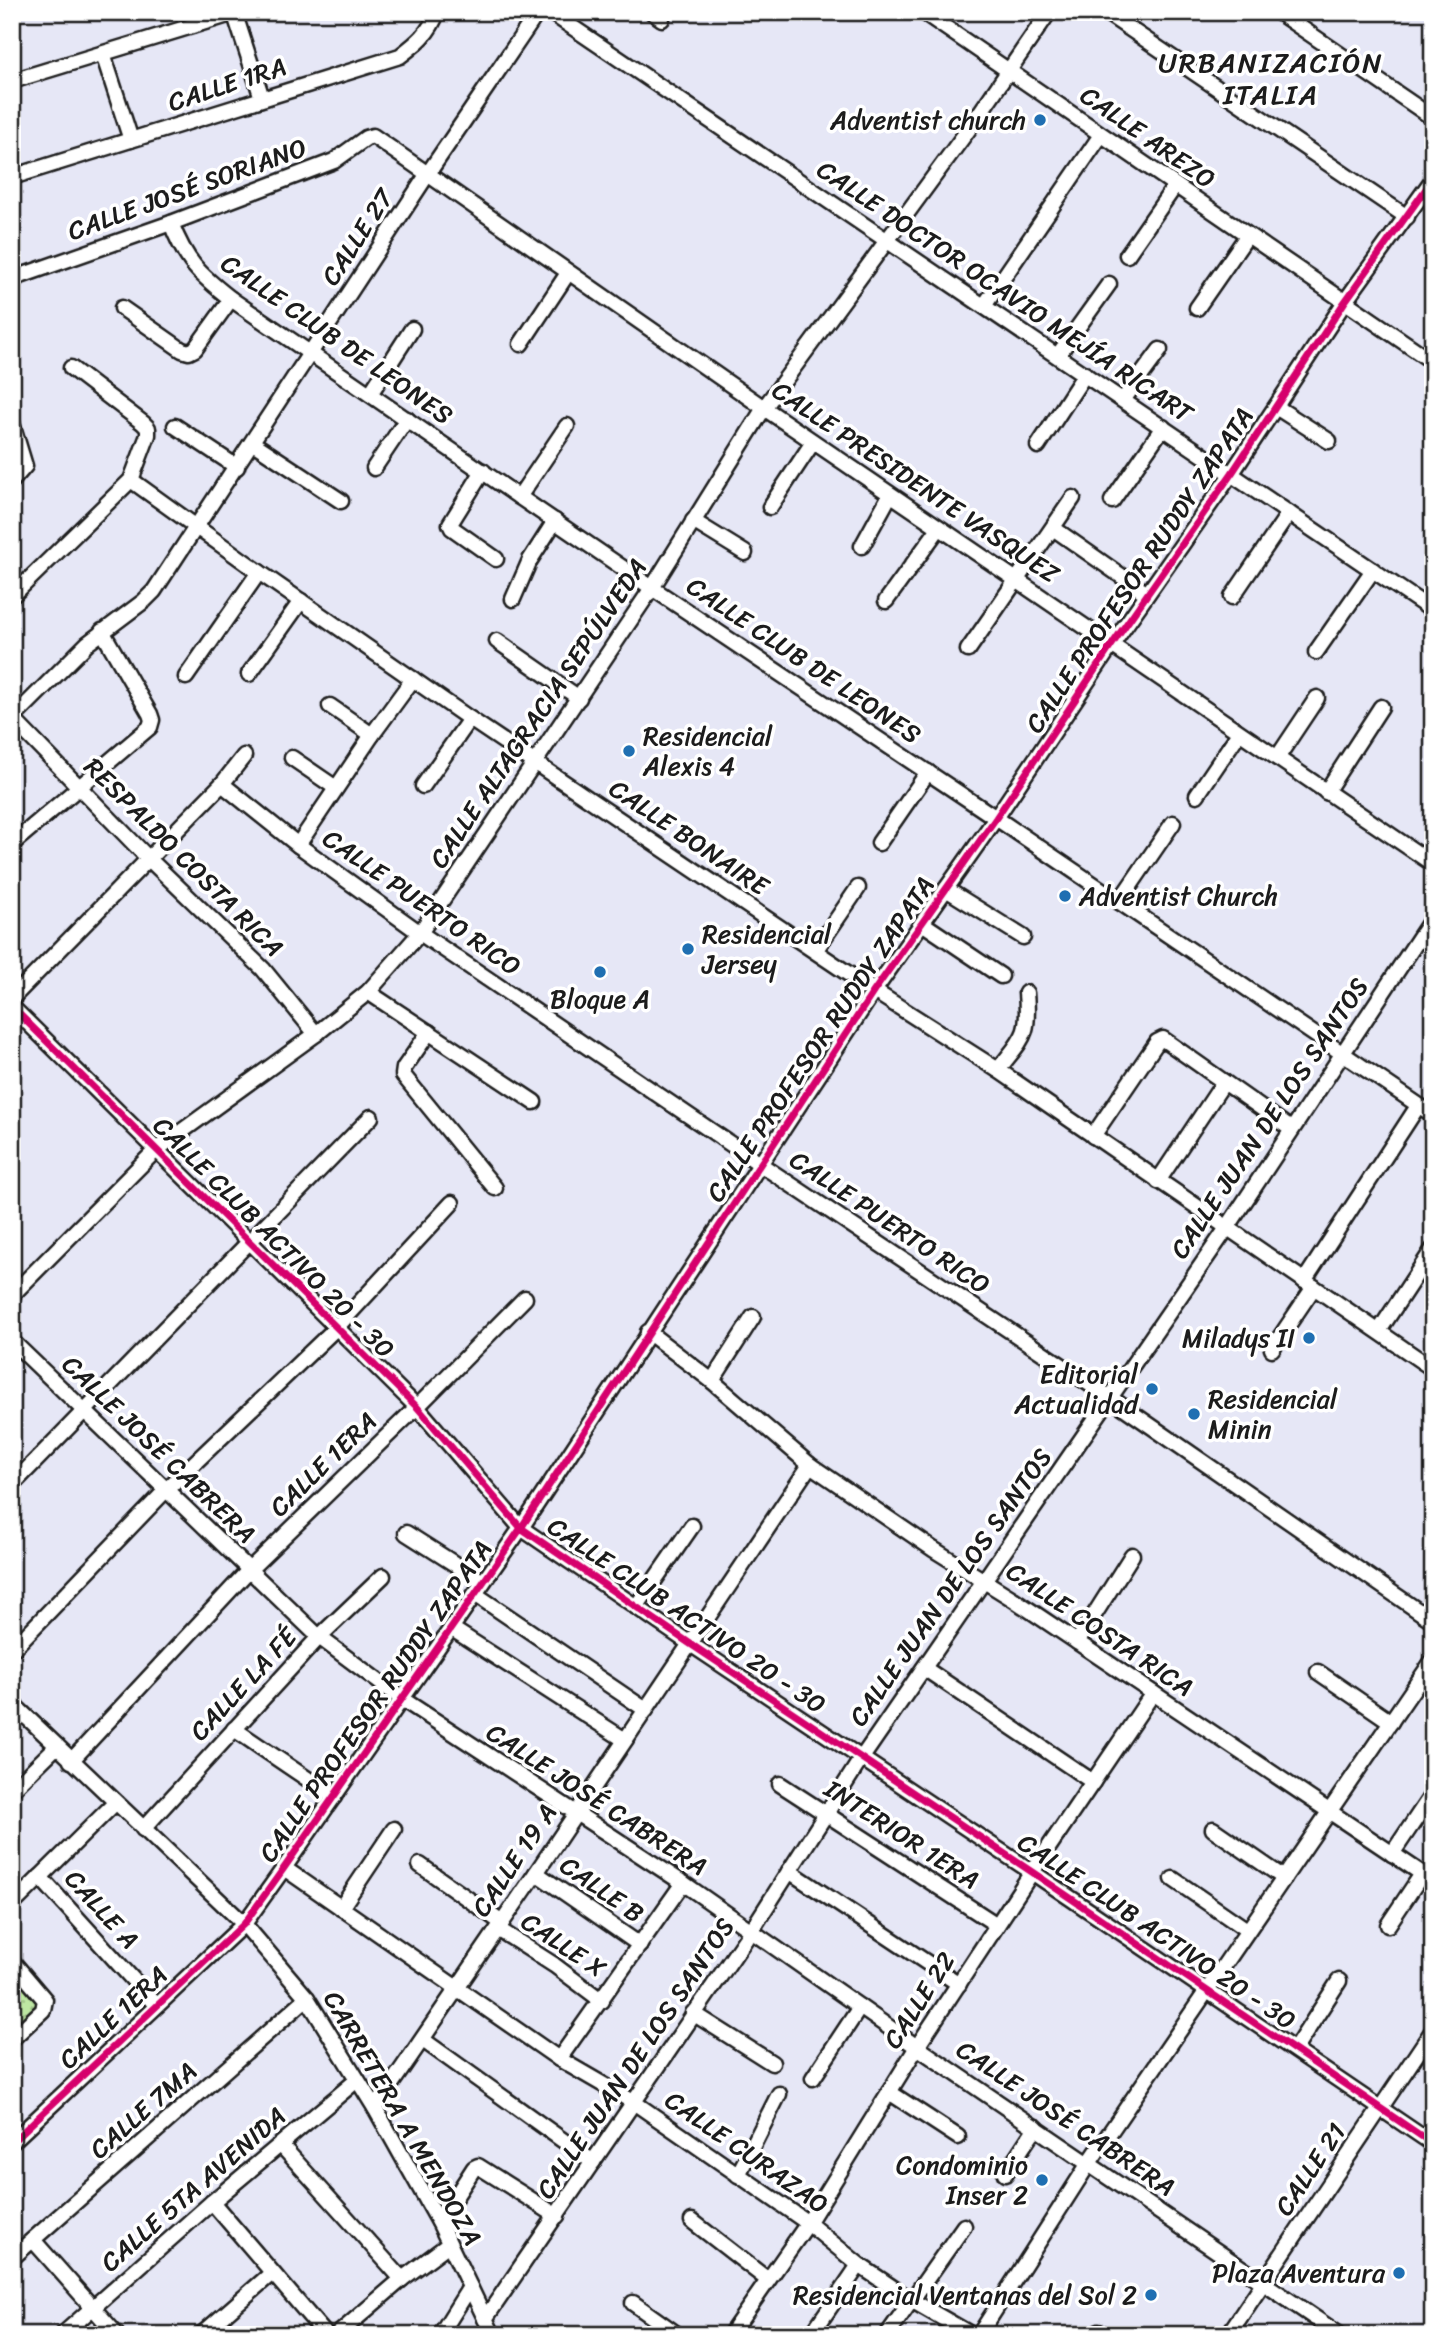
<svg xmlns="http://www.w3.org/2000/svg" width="1445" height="2347" font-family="Sriracha,sans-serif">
<defs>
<pattern id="park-dots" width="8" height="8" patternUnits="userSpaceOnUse" patternTransform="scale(1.75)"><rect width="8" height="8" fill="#bee7a3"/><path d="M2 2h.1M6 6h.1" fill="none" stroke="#a3c68c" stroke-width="1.8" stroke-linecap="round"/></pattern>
</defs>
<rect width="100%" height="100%" fill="#e6e7f6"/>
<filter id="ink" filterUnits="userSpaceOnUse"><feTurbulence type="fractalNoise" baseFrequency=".0143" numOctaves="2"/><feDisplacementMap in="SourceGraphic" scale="14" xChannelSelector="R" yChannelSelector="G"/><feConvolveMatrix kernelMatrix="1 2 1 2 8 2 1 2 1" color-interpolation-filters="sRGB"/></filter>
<g filter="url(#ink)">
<path fill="url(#park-dots)" stroke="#6d8260" stroke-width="2" d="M12,1970L42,2001L12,2028Z"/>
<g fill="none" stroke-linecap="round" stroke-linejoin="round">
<defs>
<g id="minor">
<path d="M234,12L262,98"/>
<path d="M550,12C843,213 1139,410 1433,611"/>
<path d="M652,12L662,19"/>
<path d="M923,12L1433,362"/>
<path d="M1105,12L1407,217"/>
<path d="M1278,12L1433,118"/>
<path d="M103,54L131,140"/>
<path d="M12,81L238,12"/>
<path d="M12,177L400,56C417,43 430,33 437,12"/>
<path d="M171,223C186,262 199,274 231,299L652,588L996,818L1433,1115"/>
<path d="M1127,255L1175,186"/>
<path d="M12,279L171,223L334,161L366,138L373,136L764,408L1433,864"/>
<path d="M984,306L1101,135"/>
<path d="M122,308L182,350L189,352L195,349L231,299"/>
<path d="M1197,308L1247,236"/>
<path d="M521,344L568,273"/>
<path d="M1058,355L1109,284"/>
<path d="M370,394L412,329"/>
<path d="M1123,400L1160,350"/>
<path d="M1276,407L1329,441"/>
<path d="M12,423L25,466L12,481"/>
<path d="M175,426L237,467"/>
<path d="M253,443L341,501"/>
<path d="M1038,446L1085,374"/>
<path d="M374,468L407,419"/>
<path d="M483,471L450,524L452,528L496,559"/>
<path d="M131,480L259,572L470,719L874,991L998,1070L1433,1369"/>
<path d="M519,497L567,426"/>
<path d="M1112,501L1163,427"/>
<path d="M770,507L813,442"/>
<path d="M693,521L745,553"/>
<path d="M1053,528L1147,594"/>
<path d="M862,546L890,495"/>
<path d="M12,596L131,480L148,435V428L143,423L71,368"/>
<path d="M1232,597L1289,513"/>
<path d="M513,599L530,560L555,521"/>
<path d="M886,601L939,528"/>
<path d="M497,641L579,698"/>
<path d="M968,650L1073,498"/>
<path d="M1316,652L1373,570"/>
<path d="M249,674L301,601"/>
<path d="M186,677L259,572"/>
<path d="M330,706L372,735"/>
<path d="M12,718L149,859L263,969L316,1034"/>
<path d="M12,719L88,643L144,601L154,591L427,175L538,12"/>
<path d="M292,758L336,788"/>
<path d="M1277,758L1317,698"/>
<path d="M222,784L298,845L420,933L760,1164L1109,1397L1433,1621"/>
<path d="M423,786L470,719"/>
<path d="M1326,792L1381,707"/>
<path d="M1197,795L1239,733"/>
<path d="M879,843L928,772"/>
<path d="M12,844L150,727L152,720L150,714L102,631"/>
<path d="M298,845L372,735L413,679"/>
<path d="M946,889L1023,937"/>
<path d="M1119,902L1173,823"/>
<path d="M922,923L1001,976"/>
<path d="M815,951L858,888"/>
<path d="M368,992L534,1102"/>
<path d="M12,998L222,784L244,756"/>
<path d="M12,1007L417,1407L521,1528L689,1643L1032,1872L1433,2144"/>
<path d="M429,1032L404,1068L403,1075L495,1188"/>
<path d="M998,1070C1023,1037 1030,1037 1026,993"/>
<path d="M1093,1136L1157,1042L1163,1039L1291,1129"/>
<path d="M1158,1181L1224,1082"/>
<path d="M1304,1281L1418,1106"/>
<path d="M12,1295L156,1150L316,1034L368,992L420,933L652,588L764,408L971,126L1049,12"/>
<path d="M1379,1331L1433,1249"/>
<path d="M648,1332L712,1381L810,1465L933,1549L1013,1599L1433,1881"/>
<path d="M12,1341L319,1637L402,1699L683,1883L917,2047L1340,2335"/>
<path d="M1272,1349L1314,1287"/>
<path d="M712,1381L753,1317"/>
<path d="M12,1485L371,1117"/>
<path d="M406,1533L483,1582"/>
<path d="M475,1594L646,1710"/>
<path d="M636,1607L692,1526"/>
<path d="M451,1628L625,1740"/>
<path d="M1077,1642L1132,1555"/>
<path d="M12,1650L166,1490L336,1328L452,1203"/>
<path d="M924,1668L1093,1782"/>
<path d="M1318,1672L1391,1722"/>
<path d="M12,1703L244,1924L307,1998L375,2108L439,2222L493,2335"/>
<path d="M234,1729L334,1797"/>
<path d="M71,1761L249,1570L417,1407L525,1298"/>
<path d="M780,1784L997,1925"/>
<path d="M12,1790L57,1746"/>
<path d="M143,1829L319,1637L383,1576"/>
<path d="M1213,1829L1284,1878"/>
<path d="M1392,1854L1433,1793"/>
<path d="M420,1865L502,1923"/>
<path d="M284,1868L559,2059L635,2103L808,2223L859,2265L911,2300L972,2335"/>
<path d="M789,1871L959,1984"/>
<path d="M536,1873L640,1945"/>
<path d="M40,1877L156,2005"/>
<path d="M1173,1879L1247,1930"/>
<path d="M12,1905L115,1803"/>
<path d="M341,1908L394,1829"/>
<path d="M1388,1925L1422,1874"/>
<path d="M498,1929L554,1965L602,2001"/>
<path d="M12,1961L45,2000L43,2010L12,2039"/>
<path d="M693,2013L772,2063"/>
<path d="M423,2040L593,2162"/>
<path d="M1295,2049L1339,1981"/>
<path d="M559,2059L683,1883"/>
<path d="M813,2078L860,2007"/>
<path d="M889,2092L958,2137"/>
<path d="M375,2108L536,1873L810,1465"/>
<path d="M12,2142L244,1924L284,1868L521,1528L874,991L996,818L1111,646L1232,473L1344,303L1433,179"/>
<path d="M281,2145L402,2279"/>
<path d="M1005,2174L1036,2127"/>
<path d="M738,2175L779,2094"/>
<path d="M212,2202L326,2335"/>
<path d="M692,2221L768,2280"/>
<path d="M439,2222L474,2168L478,2166L557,2216"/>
<path d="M33,2240L117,2335"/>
<path d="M12,2258L307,1998"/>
<path d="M633,2303L678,2335"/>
<path d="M485,2319L751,1931L861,1759L1227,1228L1433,917"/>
<path d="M62,2335L212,2202L357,2080"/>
<path d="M201,2335L272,2273"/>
<path d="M337,2335L402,2279L449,2244"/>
<path d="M440,2335L470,2287"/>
<path d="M730,2335L808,2223L917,2047L1032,1872L1153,1693"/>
<path d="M811,2335L859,2265"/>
<path d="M887,2335L964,2226"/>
<path d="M979,2335L1089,2163L1433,1660"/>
<path d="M1096,2335L1099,2331"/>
<path d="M1228,2335L1433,2030"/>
</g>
</defs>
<use href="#minor" stroke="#1c1c1c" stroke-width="19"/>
<use href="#minor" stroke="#fff" stroke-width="14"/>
<defs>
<g id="cycleway">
<path d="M12,1007L417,1407L521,1528L689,1643L1032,1872L1433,2144"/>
<path d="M12,2142L244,1924L284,1868L521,1528L874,991L996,818L1111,646L1232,473L1344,303L1433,179"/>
</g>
</defs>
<use href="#cycleway" stroke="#fff" stroke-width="11"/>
<use href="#cycleway" stroke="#d6006c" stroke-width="7"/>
</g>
</g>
<g fill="#1f6fb2" stroke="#fff" stroke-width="2.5">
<circle cx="1040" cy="120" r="7"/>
<circle cx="629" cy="751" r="7"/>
<circle cx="1065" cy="896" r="7"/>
<circle cx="688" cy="949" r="7"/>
<circle cx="600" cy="972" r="7"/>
<circle cx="1309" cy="1338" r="7"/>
<circle cx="1152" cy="1389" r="7"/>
<circle cx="1194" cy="1414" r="7"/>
<circle cx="1042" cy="2180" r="7"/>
<circle cx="1399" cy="2273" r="7"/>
<circle cx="1151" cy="2295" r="7"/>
</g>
<g text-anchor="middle" stroke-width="7" stroke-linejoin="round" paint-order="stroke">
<g font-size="26" fill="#1c1c1c" stroke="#fff">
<text transform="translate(227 84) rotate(-18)" y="9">CALLE 1RA</text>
<text transform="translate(1148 137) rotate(35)" y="9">CALLE AREZO</text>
<text transform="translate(187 189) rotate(-20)" y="9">CALLE JOSÉ SORIANO</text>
<text transform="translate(357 237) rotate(-57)" y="9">CALLE 27</text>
<text transform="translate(1005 291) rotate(34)" y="9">CALLE DOCTOR OCAVIO MEJÍA RICART</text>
<text transform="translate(337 339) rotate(35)" y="9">CALLE CLUB DE LEONES</text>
<text transform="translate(916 482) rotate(34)" y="9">CALLE PRESIDENTE VASQUEZ</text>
<text transform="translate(1139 570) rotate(-56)" y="9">CALLE PROFESOR RUDDY ZAPATA</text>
<text transform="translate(804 660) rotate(34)" y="9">CALLE CLUB DE LEONES</text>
<text transform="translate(538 713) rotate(-56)" y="9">CALLE ALTAGRACIA SEPÚLVEDA</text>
<text transform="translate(689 837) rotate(34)" y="9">CALLE BONAIRE</text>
<text transform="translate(184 857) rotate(45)" y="9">RESPALDO COSTA RICA</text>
<text transform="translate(422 902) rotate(35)" y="9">CALLE PUERTO RICO</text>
<text transform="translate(820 1039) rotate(-56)" y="9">CALLE PROFESOR RUDDY ZAPATA</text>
<text transform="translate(1269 1118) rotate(-56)" y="9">CALLE JUAN DE LOS SANTOS</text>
<text transform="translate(890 1222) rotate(34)" y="9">CALLE PUERTO RICO</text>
<text transform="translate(274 1237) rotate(45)" y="9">CALLE CLUB ACTIVO 20 - 30</text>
<text transform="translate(159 1449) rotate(44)" y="9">CALLE JOSÉ CABRERA</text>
<text transform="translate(323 1464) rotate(-44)" y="9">CALLE 1ERA</text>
<text transform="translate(950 1587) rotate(-55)" y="9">CALLE JUAN DE LOS SANTOS</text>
<text transform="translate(687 1615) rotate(34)" y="9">CALLE CLUB ACTIVO 20 - 30</text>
<text transform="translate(1100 1629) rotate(34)" y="9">CALLE COSTA RICA</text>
<text transform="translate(243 1684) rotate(-47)" y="9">CALLE LA FÉ</text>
<text transform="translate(375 1701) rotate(-55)" y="9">CALLE PROFESOR RUDDY ZAPATA</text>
<text transform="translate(597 1799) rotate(33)" y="9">CALLE JOSÉ CABRERA</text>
<text transform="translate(902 1834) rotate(33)" y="9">INTERIOR 1ERA</text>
<text transform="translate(514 1860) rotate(-56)" y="9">CALLE 19 A</text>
<text transform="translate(602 1889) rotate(35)" y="9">CALLE B</text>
<text transform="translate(102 1909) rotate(48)" y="9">CALLE A</text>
<text transform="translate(1157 1931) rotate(34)" y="9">CALLE CLUB ACTIVO 20 - 30</text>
<text transform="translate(564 1945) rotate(34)" y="9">CALLE X</text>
<text transform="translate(919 2000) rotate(-57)" y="9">CALLE 22</text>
<text transform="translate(113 2017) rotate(-43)" y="9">CALLE 1ERA</text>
<text transform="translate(635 2058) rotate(-56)" y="9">CALLE JUAN DE LOS SANTOS</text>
<text transform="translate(143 2110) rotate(-41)" y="9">CALLE 7MA</text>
<text transform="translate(403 2118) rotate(60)" y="9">CARRETERA A MENDOZA</text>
<text transform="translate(1066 2118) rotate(34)" y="9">CALLE JOSÉ CABRERA</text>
<text transform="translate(747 2152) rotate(35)" y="9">CALLE CURAZAO</text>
<text transform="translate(1310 2169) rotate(-56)" y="9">CALLE 21</text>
<text transform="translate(193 2189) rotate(-41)" y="9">CALLE 5TA AVENIDA</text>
</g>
<g font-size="26" fill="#1c1c1c" stroke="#fff" text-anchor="end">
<text x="1026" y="129">Adventist church</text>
<text x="643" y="745" text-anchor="start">Residencial<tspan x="643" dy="30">Alexis 4</tspan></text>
<text x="1079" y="905" text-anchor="start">Adventist Church</text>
<text x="702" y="943" text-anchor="start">Residencial<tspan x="702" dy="30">Jersey</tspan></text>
<text x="600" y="1008" text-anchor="middle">Bloque A</text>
<text x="1295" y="1347">Miladys II</text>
<text x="1138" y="1383">Editorial<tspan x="1138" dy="30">Actualidad</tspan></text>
<text x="1208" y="1408" text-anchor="start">Residencial<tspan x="1208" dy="30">Minin</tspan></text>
<text x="1028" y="2174">Condominio<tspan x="1028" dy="30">Inser 2</tspan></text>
<text x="1385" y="2282">Plaza Aventura</text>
<text x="1137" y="2304">Residencial Ventanas del Sol 2</text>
</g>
<g font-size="28" letter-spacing="2" fill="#1c1c1c" stroke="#fff">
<text x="1271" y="72">URBANIZACIÓN<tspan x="1271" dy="32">ITALIA</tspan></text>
</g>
</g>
<rect width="1445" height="2347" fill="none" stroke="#fff" stroke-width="42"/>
<rect x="21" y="21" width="1403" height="2305" fill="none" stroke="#1c1c1c" stroke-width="2.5" filter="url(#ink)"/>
</svg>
